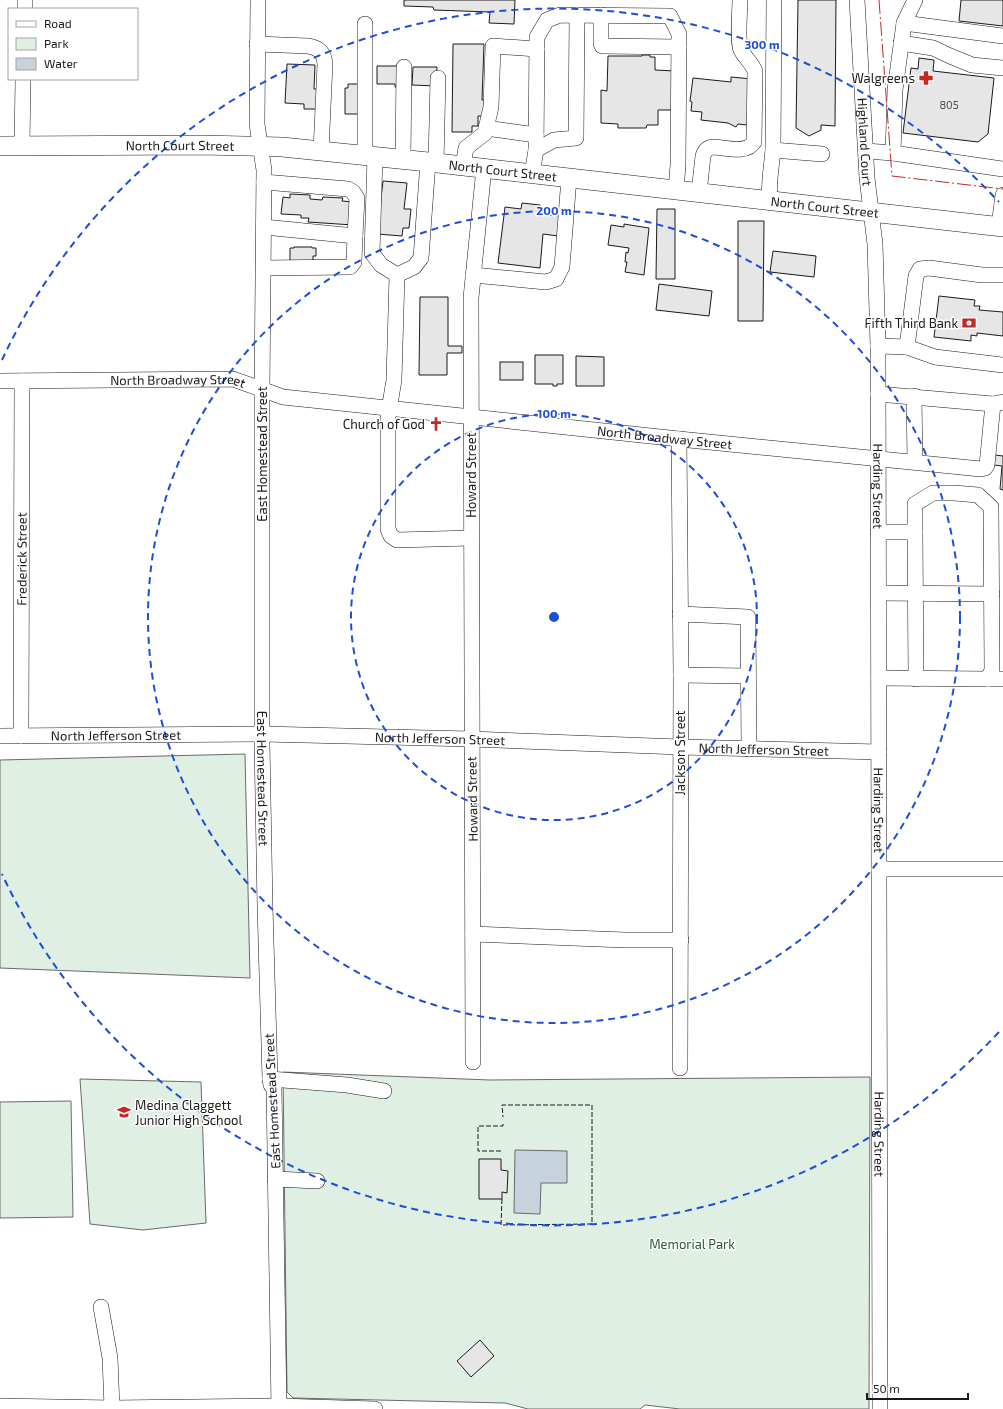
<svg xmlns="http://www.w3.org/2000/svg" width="1003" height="1409" font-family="'Exo 2',sans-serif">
<rect width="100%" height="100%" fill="#fff"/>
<g fill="#e0efe3" stroke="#6a6a6a">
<path d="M245,754L250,978L0,968V760Z"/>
<path d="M283,1072L490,1080L870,1077L869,1409H680L645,1405L640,1409H528L505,1403L293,1398L287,1392Z"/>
<path d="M80,1079L201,1082L206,1223L143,1230L90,1224Z"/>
<path d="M71,1101L73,1217L0,1218V1102Z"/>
</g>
<path fill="#c6d2dc" stroke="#6a6a6a" d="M515,1150L567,1151V1183H541L540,1214L514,1213Z"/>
<g fill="#e6e6e6" stroke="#1a1a1a">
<path d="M404,0H515L514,24L489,23L490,12L434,10L433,7L404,6Z"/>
<path d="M798,0H836L835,126L821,125V130L809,136L796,128Z"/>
<path d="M961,0H1003V26L959,21Z"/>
<path d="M453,44H484L482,100H484V116H478V126H472V132H452Z"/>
<path d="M642,55H650V57H655V70L675,71L674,110H658V125H647L646,128H618V124L601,123V90L607,91L608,56H642Z"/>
<path d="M919,58L934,60L933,71L994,78L988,134L978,142L903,133L911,68L918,69Z"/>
<path d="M287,64L315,65L314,89H317L316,109H304V104L285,103Z"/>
<path d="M377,66H402L401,87H395V84H377Z"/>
<path d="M413,67H437L436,86L412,85Z"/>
<path d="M731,77L752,79L747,125L738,124L736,127L728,123L701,120L702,112L691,111L692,102L690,101L693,78L731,82Z"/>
<path d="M348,84H363L364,114H345V88H348Z"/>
<path d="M383,181L407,183L404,209H411L409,228H403L402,236L377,234Z"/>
<path d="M290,194L310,195V199L322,200L323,197L343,198L342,201L354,202L353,225L308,222L309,218H301V215L281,214L283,197L290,198Z"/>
<path d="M522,203L540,205L539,214L560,216L558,236L543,234L540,268L498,263L505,207L521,209Z"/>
<path d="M657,209H675V279H656Z"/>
<path d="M738,221H764L763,321H738Z"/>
<path d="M624,224L649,228L644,275L625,272L627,262H625L626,252L628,253L629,248L608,245L611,225L624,227Z"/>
<path d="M294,247H312V248H316V256H313V263L290,261V248H294Z"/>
<path d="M773,251L816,256L814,277L770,272Z"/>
<path d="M659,284L712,291L709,316L656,310Z"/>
<path d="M939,296L975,300L974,306H980L979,310L1003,312V336L977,333V336L971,335V341L934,337Z"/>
<path d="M420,297H448V346H462V353H447V375H419Z"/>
<path d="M535,355H563V384H557V386H553V384H535Z"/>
<path d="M576,356L604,357V386H576Z"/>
<rect x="500" y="362" width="23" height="18"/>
<path d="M995,455L1003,456V490L1000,489L1002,466L994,465Z"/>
<path d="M479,1159H501V1170L508,1171L507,1193L502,1192V1199H479Z"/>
<path d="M480,1340L494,1356L471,1377L457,1361Z"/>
</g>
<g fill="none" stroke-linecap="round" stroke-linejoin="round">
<defs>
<g id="minor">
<path id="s1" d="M258,0L257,124L264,170L262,390V743L265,906L270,1079L271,1085L274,1088L279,1409"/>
<path id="s2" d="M857,0L867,178L875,244L878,346L880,1409"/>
<path d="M915,0L904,23L895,90L893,153L1003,169"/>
<path d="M25,9V0"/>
<path d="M601,15V44L602,46L679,47"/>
<path d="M904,23L1003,36"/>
<path d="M901,43L933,48L950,56L972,65L1003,68"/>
<path d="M257,44L308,46C320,48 324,53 325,64L321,151"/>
<path d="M486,128L536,135"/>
<path d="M22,146L23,79"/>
<path d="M536,150L554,140L576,138L577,15"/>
<path d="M773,150L822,154"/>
<path d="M866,151L893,153"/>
<path d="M365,156V24"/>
<path d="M375,157L372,253L381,265L397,275"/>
<path d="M403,159L404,67"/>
<path d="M428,162L421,258L414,267L397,275L394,380L388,416V529L391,536L397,540L471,538"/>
<path d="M436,163L438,78"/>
<path d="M463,166L466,148L485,133L491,107L493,46L537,49"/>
<path d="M532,174L536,150L537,37L547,20L560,15L670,16L679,34L678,165L676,190"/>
<path d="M699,193L703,156C705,150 708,147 714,147C726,148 747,154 754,142L755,71C752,63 745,58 741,50C737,41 740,11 740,0"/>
<path d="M769,200L770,178L773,150L774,0"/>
<path d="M999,226L1003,195"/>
<path d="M264,227L355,236L357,198L353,192L348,189L264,182"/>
<path d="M264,268L350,267L354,262L355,236"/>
<path d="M473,275L546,282L556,279L562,267L569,178"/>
<path d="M878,346L907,347L916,276L920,269L929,268L982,275H1003"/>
<path d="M907,347L935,357L1003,365"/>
<path id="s3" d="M0,381L233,379L283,397L679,439L981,469L985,468L987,465L993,404"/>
<path d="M878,394L993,404L1003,402"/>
<path d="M914,396L915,461"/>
<path d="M679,439L681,675L680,1068"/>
<path d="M878,532H915V504L933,493H954L978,495L991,507L992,670L988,679L879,678"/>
<path d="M915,532L916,679"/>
<path d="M879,593L992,594"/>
<path d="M680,614L748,617L749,749"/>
<path d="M681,675L748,676"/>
<path d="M988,679H1003"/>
<path id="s4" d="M0,736L262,734L471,739L680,747L879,752"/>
<path id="s5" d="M21,736L22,381"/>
<path d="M879,869H1003"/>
<path d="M473,934L625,940H681"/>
<path d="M473,1062L471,298L484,168"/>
<path d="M270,1079L347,1085L384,1091"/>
<path d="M275,1179L317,1181"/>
<path d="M101,1307L110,1358L112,1408"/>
<path d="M0,1406L112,1408L279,1406L375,1409"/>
</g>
<g id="major">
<path id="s6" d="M0,146L202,145L282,147L428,162L1003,227"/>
</g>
</defs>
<use href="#minor" stroke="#1a1a1a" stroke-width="16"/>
<use href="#major" stroke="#1a1a1a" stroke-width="20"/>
<use href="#minor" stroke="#fff" stroke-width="15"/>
<use href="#major" stroke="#fff" stroke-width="19"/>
<g stroke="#1a1a1a" stroke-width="1" stroke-dasharray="5 2" stroke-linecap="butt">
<path d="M501,1151H478V1126H503V1123"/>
<path d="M502,1199L501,1225L592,1224V1105H502L503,1117"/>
</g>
<path stroke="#c62828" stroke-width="1" stroke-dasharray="14 3 2 3" stroke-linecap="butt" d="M879,0L892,176L1003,189"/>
</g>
<g fill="none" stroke="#1d4ed8" stroke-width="2" stroke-dasharray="7 5">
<circle cx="554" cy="617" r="203"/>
<circle cx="554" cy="617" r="406"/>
<path d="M999 1032A609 609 0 0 1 2 874M2 360A609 609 0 0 1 999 202"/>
</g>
<defs>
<symbol id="pharmacy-bare" viewBox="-9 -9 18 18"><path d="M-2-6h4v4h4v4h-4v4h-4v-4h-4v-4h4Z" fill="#c62828" stroke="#fff" stroke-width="2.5" paint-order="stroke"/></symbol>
<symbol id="bank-bare" viewBox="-9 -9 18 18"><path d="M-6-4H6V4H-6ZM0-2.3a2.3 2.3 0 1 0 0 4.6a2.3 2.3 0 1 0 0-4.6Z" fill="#c62828" stroke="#fff" stroke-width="2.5" paint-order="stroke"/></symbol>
<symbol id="church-bare" viewBox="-9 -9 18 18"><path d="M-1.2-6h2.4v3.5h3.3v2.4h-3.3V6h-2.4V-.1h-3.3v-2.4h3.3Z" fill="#c62828" stroke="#fff" stroke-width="2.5" paint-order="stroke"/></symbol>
<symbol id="school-bare" viewBox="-9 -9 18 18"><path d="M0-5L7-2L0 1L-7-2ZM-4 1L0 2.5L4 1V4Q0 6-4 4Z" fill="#c62828" stroke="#fff" stroke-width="2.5" paint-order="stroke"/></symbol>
</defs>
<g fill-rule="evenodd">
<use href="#pharmacy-bare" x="916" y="68" width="20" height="20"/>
<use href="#bank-bare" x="959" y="313" width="20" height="20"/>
<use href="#church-bare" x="426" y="414" width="20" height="20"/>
<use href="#school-bare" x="114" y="1102" width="20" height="20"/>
</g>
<g text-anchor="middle" stroke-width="3" stroke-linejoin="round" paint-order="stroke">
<g font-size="11" fill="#4d4d4d">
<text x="949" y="109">805</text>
</g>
<g font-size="13" fill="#1a1a1a" stroke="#fff" text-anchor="end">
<text x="915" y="83">Walgreens</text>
<text x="958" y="328">Fifth Third Bank</text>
<text x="425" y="429">Church of God</text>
<text x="135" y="1110" text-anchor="start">Medina Claggett<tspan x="135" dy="15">Junior High School</tspan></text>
</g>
<g font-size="13" fill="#1a1a1a" stroke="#fff">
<text dy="5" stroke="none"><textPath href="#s2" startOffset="142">Highland Court</textPath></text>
<text dy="5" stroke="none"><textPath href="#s6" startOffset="180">North Court Street</textPath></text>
<text dy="5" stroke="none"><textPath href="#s6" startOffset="504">North Court Street</textPath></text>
<text dy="5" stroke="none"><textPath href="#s6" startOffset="828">North Court Street</textPath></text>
<text dy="5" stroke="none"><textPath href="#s3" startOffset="178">North Broadway Street</textPath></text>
<text dy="5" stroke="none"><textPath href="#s3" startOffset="670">North Broadway Street</textPath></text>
<text transform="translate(262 454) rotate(-90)" y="5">East Homestead Street</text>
<text transform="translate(471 475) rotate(-90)" y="5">Howard Street</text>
<text dy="5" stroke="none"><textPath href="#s2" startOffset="487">Harding Street</textPath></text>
<text dy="5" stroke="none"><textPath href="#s5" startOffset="177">Frederick Street</textPath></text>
<text dy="5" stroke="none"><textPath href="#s4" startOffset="116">North Jefferson Street</textPath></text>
<text dy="5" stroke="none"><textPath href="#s4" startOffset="440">North Jefferson Street</textPath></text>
<text dy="5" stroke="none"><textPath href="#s4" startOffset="764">North Jefferson Street</textPath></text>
<text transform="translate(680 753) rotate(-90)" y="5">Jackson Street</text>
<text dy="5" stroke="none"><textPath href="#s1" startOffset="779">East Homestead Street</textPath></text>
<text transform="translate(472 799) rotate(-91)" y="5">Howard Street</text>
<text dy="5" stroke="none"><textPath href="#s2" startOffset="811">Harding Street</textPath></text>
<text transform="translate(272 1101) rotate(-93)" y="5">East Homestead Street</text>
<text dy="5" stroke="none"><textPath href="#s2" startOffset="1135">Harding Street</textPath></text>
</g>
<g font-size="13" fill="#2b5a34" stroke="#fff">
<text x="692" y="1249">Memorial Park</text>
</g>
</g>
<circle cx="554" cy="617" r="6" fill="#1d4ed8" stroke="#fff" stroke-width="2"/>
<g font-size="12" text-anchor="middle" font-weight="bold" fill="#1d4ed8" stroke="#fff" stroke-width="3" stroke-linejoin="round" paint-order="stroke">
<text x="762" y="49">300 m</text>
<text x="554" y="215">200 m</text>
<text x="554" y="418">100 m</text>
</g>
<rect x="8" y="8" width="130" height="72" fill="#ffffff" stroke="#a3a3a3"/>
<rect x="16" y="21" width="20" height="6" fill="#ffffff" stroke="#a3a3a3"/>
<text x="44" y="28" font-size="12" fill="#1a1a1a">Road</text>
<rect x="16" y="38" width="20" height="12" fill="#e0efe3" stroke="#a3a3a3"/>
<text x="44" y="48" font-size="12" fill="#1a1a1a">Park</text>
<rect x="16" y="58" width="20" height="12" fill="#c6d2dc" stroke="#a3a3a3"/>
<text x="44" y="68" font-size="12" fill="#1a1a1a">Water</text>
<path d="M867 1393v6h101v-6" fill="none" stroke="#1a1a1a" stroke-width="2"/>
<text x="873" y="1393" font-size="12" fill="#1a1a1a" stroke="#ffffff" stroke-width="3" paint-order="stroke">50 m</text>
</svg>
